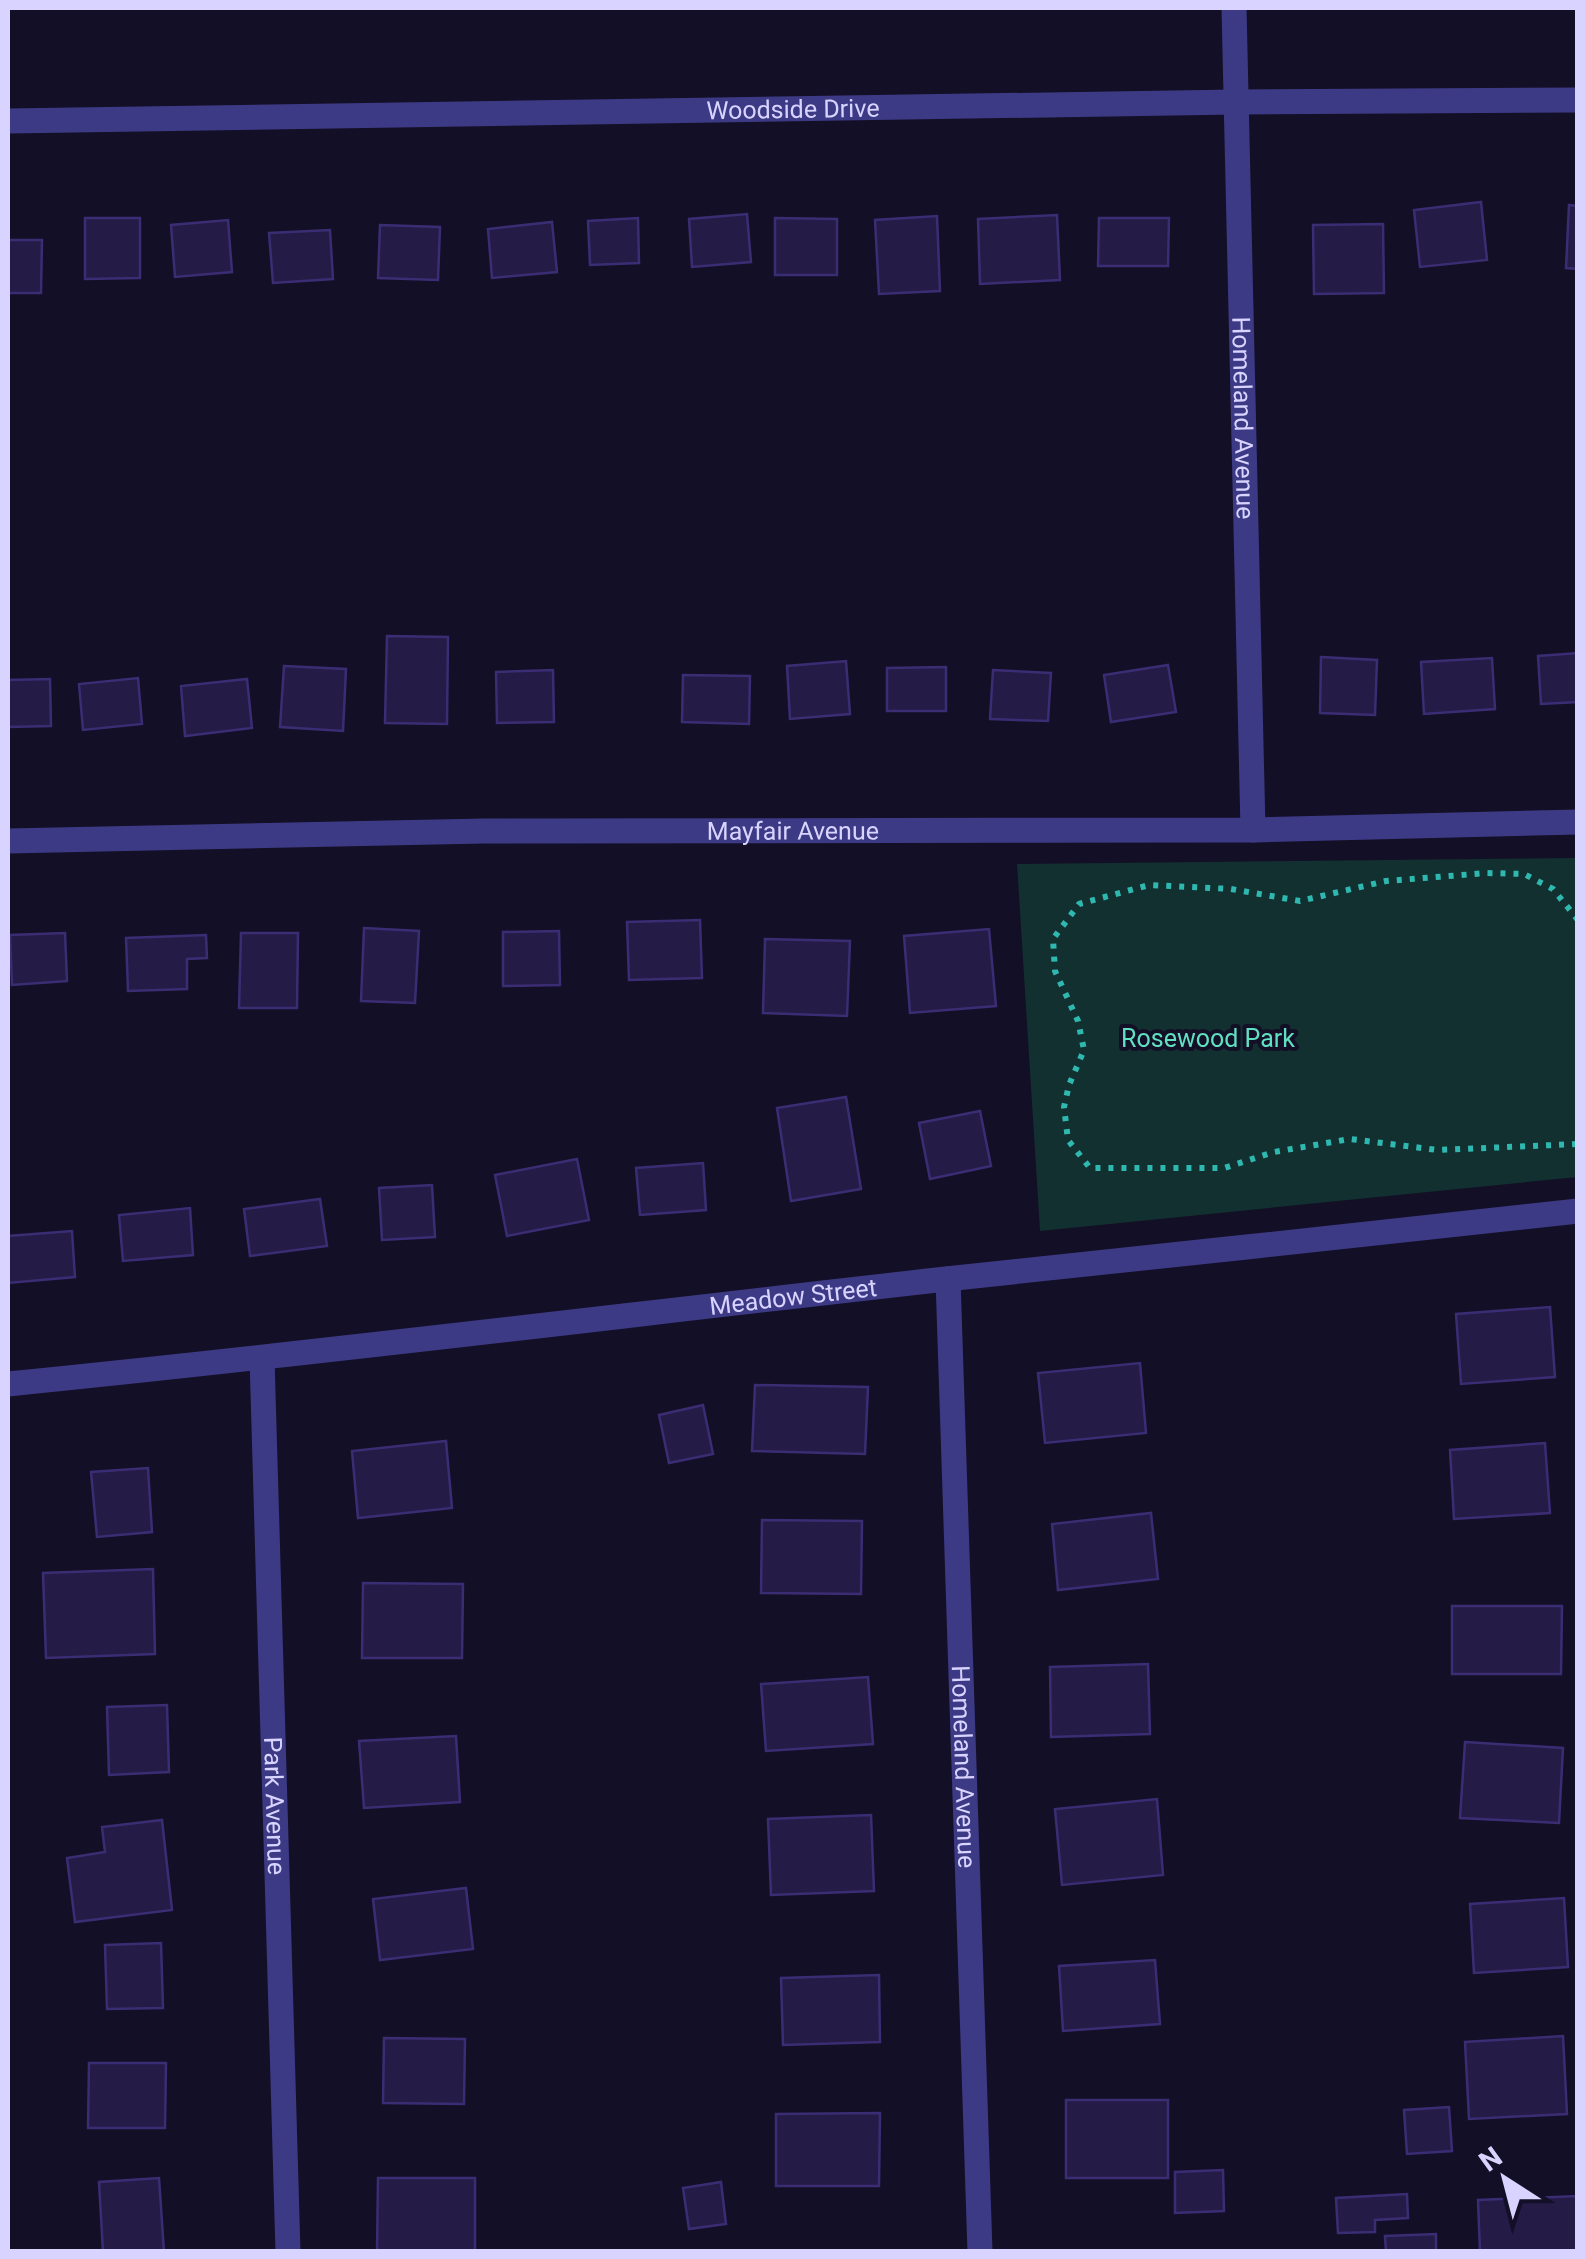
<svg xmlns="http://www.w3.org/2000/svg" width="1585" height="2259" font-family="Roboto,sans-serif">
<rect width="100%" height="100%" fill="#130f26"/>
<path fill="#12302f" d="M1577,858V1177L1040,1231L1017,864Z"/>
<g fill="#241b47" stroke="#3b2d73" stroke-width="2.5">
<path d="M1481,202L1487,260L1420,267L1414,210Z"/>
<path d="M1569,205L1578,206V269L1566,268Z"/>
<path d="M747,214L751,262L692,267L689,219Z"/>
<path d="M1057,215L1060,280L980,284L978,219Z"/>
<path d="M937,216L940,291L879,294L875,220Z"/>
<path d="M85,218H140V278L85,279Z"/>
<path d="M638,218L639,263L590,265L588,221Z"/>
<path d="M775,218L837,219V275H775Z"/>
<path d="M1099,218H1169L1168,266H1098Z"/>
<path d="M228,220L232,272L175,277L171,225Z"/>
<path d="M552,222L557,272L492,278L488,229Z"/>
<path d="M1383,224L1384,293L1314,294L1313,225Z"/>
<path d="M380,225L440,227L438,280L378,278Z"/>
<path d="M330,230L333,279L273,283L269,233Z"/>
<path d="M8,240H42L41,293H8Z"/>
<path d="M387,636L448,637L447,724L385,723Z"/>
<path d="M1578,653V702L1541,704L1538,656Z"/>
<path d="M1321,657L1377,660L1375,715L1320,713Z"/>
<path d="M1492,658L1495,709L1424,714L1421,662Z"/>
<path d="M846,661L850,714L790,719L787,666Z"/>
<path d="M1168,665L1176,712L1111,722L1104,675Z"/>
<path d="M284,666L346,669L343,731L280,727Z"/>
<path d="M946,667V711H887V668Z"/>
<path d="M553,670L554,722L497,723L496,672Z"/>
<path d="M993,670L1051,673L1048,721L990,719Z"/>
<path d="M683,675L750,676L749,724L682,722Z"/>
<path d="M138,678L142,724L83,730L79,684Z"/>
<path d="M50,679L51,726L8,727V680Z"/>
<path d="M247,679L252,728L185,736L181,686Z"/>
<path d="M700,920L702,978L629,980L627,922Z"/>
<path d="M364,928L419,931L415,1003L361,1001Z"/>
<path d="M989,929L996,1006L910,1013L904,936Z"/>
<path d="M559,931L560,985L503,986V932Z"/>
<path d="M65,933L67,981L12,985L10,935Z"/>
<path d="M241,933H298L297,1008H239Z"/>
<path d="M206,935L207,958L187,959V989L128,991L126,938Z"/>
<path d="M765,939L850,941L847,1016L763,1013Z"/>
<path d="M846,1097L861,1189L791,1201L777,1108Z"/>
<path d="M980,1111L991,1166L930,1179L919,1123Z"/>
<path d="M577,1159L589,1220L507,1236L495,1175Z"/>
<path d="M703,1163L706,1210L640,1215L636,1168Z"/>
<path d="M432,1185L435,1237L382,1240L379,1188Z"/>
<path d="M320,1199L327,1246L250,1256L244,1209Z"/>
<path d="M190,1208L193,1255L123,1261L119,1215Z"/>
<path d="M72,1231L75,1277L8,1283V1236Z"/>
<path d="M1550,1307L1555,1377L1461,1384L1456,1314Z"/>
<path d="M1140,1363L1146,1433L1045,1443L1038,1373Z"/>
<path d="M755,1385L868,1387L865,1454L752,1451Z"/>
<path d="M703,1405L713,1454L669,1463L659,1415Z"/>
<path d="M446,1441L452,1508L358,1518L352,1451Z"/>
<path d="M1545,1443L1550,1513L1454,1519L1450,1450Z"/>
<path d="M148,1468L152,1532L97,1537L91,1472Z"/>
<path d="M1151,1513L1158,1579L1058,1590L1052,1524Z"/>
<path d="M762,1520L862,1521L861,1594L761,1593Z"/>
<path d="M153,1569L155,1654L46,1658L43,1573Z"/>
<path d="M363,1583L463,1584L462,1658H362Z"/>
<path d="M1452,1606H1562L1561,1674H1452Z"/>
<path d="M1148,1664L1150,1734L1051,1737L1050,1667Z"/>
<path d="M868,1677L873,1744L766,1751L761,1684Z"/>
<path d="M167,1705L169,1772L109,1775L107,1707Z"/>
<path d="M456,1736L460,1802L364,1808L359,1741Z"/>
<path d="M1465,1742L1563,1748L1559,1823L1460,1818Z"/>
<path d="M1157,1799L1163,1875L1062,1885L1055,1809Z"/>
<path d="M871,1815L874,1891L771,1895L768,1819Z"/>
<path d="M162,1820L172,1910L75,1922L67,1858L105,1852L102,1827Z"/>
<path d="M466,1888L473,1949L380,1960L373,1899Z"/>
<path d="M1564,1898L1568,1967L1474,1973L1470,1904Z"/>
<path d="M161,1943L163,2008L107,2009L105,1945Z"/>
<path d="M1155,1960L1160,2024L1063,2031L1059,1966Z"/>
<path d="M879,1975L880,2042L783,2045L781,1978Z"/>
<path d="M1563,2036L1567,2114L1469,2119L1465,2042Z"/>
<path d="M384,2038L465,2039L464,2104L383,2103Z"/>
<path d="M89,2063H166L165,2128H88Z"/>
<rect x="1066" y="2100" width="102" height="78"/>
<path d="M1449,2107L1452,2151L1407,2154L1404,2110Z"/>
<path d="M880,2113L879,2186H776V2114Z"/>
<path d="M1223,2170L1224,2211L1175,2213V2172Z"/>
<path d="M159,2178L164,2252H103L99,2182Z"/>
<path d="M378,2178H475V2252H377Z"/>
<path d="M721,2182L726,2224L689,2229L683,2188Z"/>
<path d="M1407,2194L1408,2218L1375,2220V2232L1338,2233L1336,2198Z"/>
<path d="M1578,2196V2252H1480L1478,2200Z"/>
<path d="M1436,2234V2252H1386L1385,2236Z"/>
</g>
<g fill="none" stroke-linecap="round" stroke-linejoin="round">
<path stroke="#2fb8b0" stroke-width="6" stroke-dasharray="5 8" stroke-linecap="butt" d="M1578,920L1553,889L1524,874L1487,873L1386,881L1300,901L1231,889L1149,885L1079,904L1053,939L1055,971L1078,1021L1084,1050L1069,1085L1064,1107L1068,1140L1090,1168H1224L1274,1152L1350,1139L1438,1150L1578,1144"/>
<g stroke="#3d3a85" stroke-width="25">
<path id="s1" d="M1234,8L1253,830"/>
<path id="s2" d="M8,121L1236,102L1578,100"/>
<path id="s3" d="M8,841L484,831L1253,830L1578,822"/>
<path id="s4" d="M948,1279L980,2252"/>
<path id="s5" d="M262,1358L288,2252"/>
<path id="s6" d="M8,1384C321,1353 633,1314 946,1279C1157,1256 1367,1235 1578,1211"/>
</g>
</g>
<g text-anchor="middle" stroke-width="8" stroke-linejoin="round" paint-order="stroke">
<g font-size="25" fill="#d9d4ff" stroke="#130f26">
<text dy="9" stroke="none"><textPath href="#s2" startOffset="785">Woodside Drive</textPath></text>
<text dy="9" stroke="none"><textPath href="#s1" startOffset="410">Homeland Avenue</textPath></text>
<text dy="9" stroke="none"><textPath href="#s3" startOffset="785">Mayfair Avenue</textPath></text>
<text dy="9" stroke="none"><textPath href="#s6" startOffset="790">Meadow Street</textPath></text>
<text dy="9" stroke="none"><textPath href="#s4" startOffset="488">Homeland Avenue</textPath></text>
<text dy="9" stroke="none"><textPath href="#s5" startOffset="448">Park Avenue</textPath></text>
</g>
<g font-size="25" fill="#5fe0c0" stroke="#130f26">
<text x="1208" y="1047">Rosewood Park</text>
</g>
</g>
<rect width="1585" height="2259" fill="none" stroke="#d9d4ff" stroke-width="20"/>
<g transform="translate(1505 2179) rotate(324)" stroke="#130f26" stroke-width="8" paint-order="stroke">
<path d="M0-8L18 38L0 25L-18 38Z" fill="#d9d4ff"/>
<text y="-15" font-size="28" font-weight="bold" text-anchor="middle" fill="#d9d4ff">N</text>
</g>
</svg>
